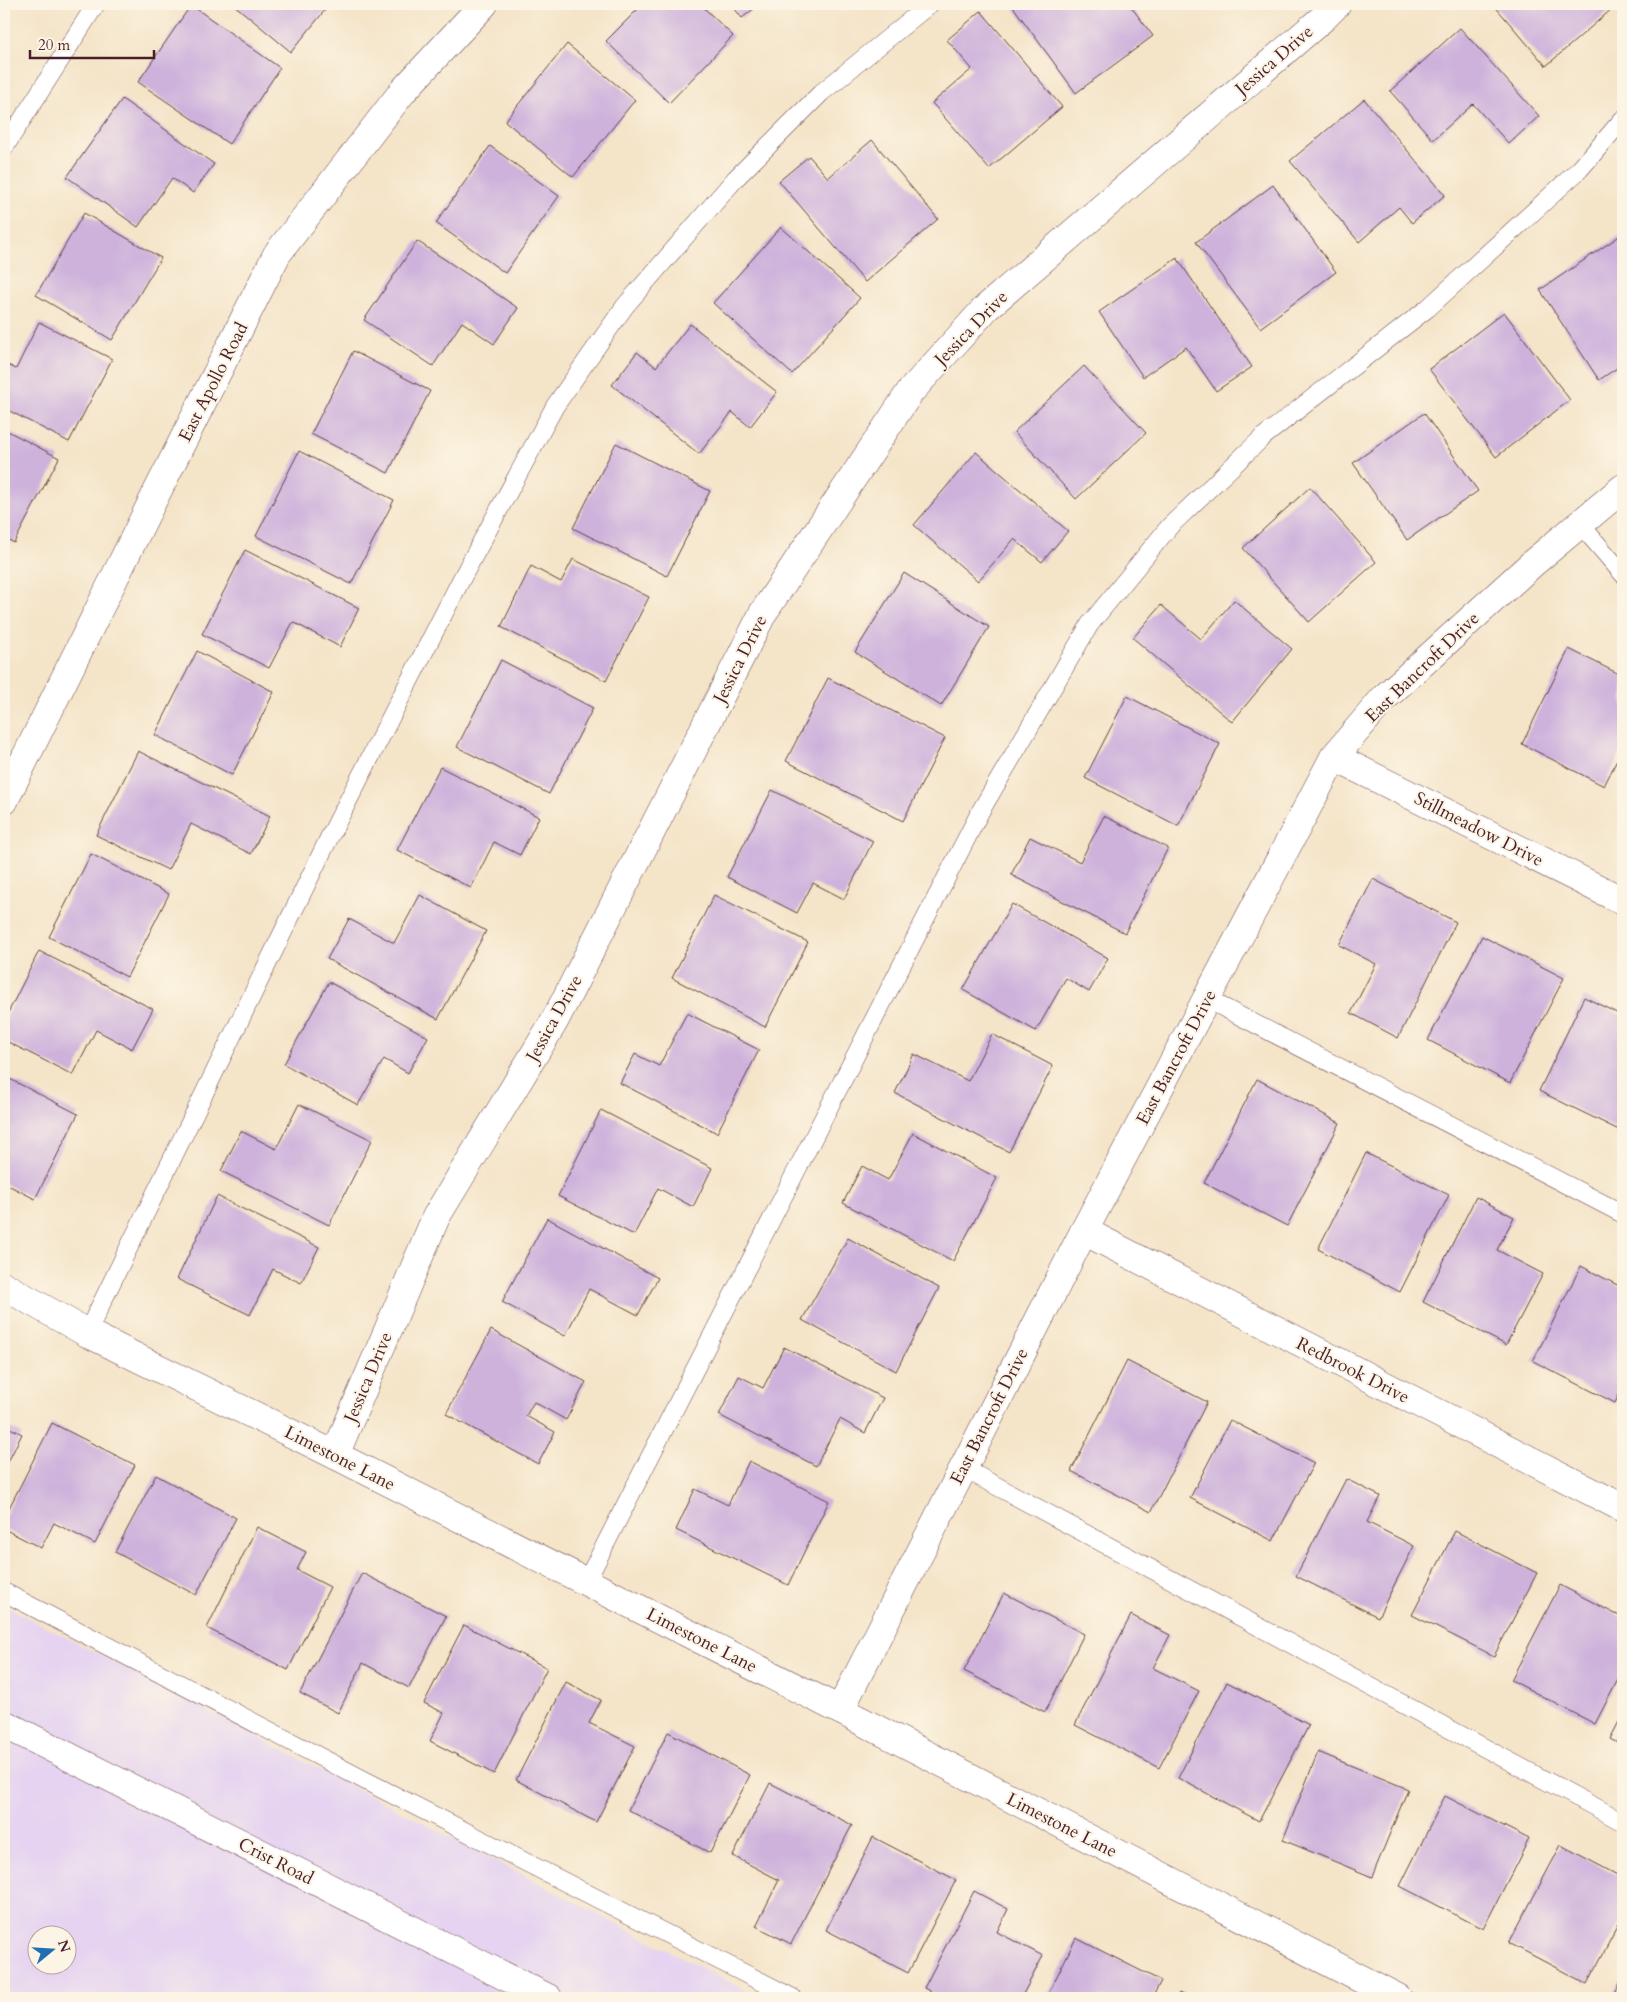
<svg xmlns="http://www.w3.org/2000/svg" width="1627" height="2002" font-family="Cardo,serif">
<rect width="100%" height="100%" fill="#fcf5e5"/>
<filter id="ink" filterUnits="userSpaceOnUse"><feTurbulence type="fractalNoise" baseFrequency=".02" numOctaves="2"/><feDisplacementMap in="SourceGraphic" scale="10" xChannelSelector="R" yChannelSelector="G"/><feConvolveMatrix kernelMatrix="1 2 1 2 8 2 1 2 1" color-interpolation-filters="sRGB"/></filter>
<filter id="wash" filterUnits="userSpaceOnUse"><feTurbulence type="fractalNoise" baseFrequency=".0096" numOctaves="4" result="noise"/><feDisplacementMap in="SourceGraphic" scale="20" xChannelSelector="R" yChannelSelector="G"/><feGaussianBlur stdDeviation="1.12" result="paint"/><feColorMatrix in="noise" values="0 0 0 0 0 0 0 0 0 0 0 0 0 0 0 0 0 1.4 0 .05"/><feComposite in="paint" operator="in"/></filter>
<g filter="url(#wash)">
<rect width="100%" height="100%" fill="#f4e4c8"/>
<path fill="#e5d3f1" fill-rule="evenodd" d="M4,1605L760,1998H4ZM38,1934H68V1964H38Z"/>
<g id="blocks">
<g fill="#ceb2dc">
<path d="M233,4H330L291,52Z"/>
<path d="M643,4H700L733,36L669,103L606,41Z"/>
<path d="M731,4H760L742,18Z"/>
<path d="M1011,4H1129L1153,36L1076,93Z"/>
<path d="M1493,4H1610L1613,8L1546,66Z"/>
<path d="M191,5L280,68L229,144L138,82Z"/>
<path d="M981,11L1062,107L989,169L932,103L972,69L947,40Z"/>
<path d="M1460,28L1539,116L1509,144L1473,104L1433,140L1390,91Z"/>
<path d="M567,44L635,100L573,177L505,121Z"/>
<path d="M122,99L214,164L193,193L172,178L138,227L67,177Z"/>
<path d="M1364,99L1445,195L1412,223L1399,207L1359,242L1290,161Z"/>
<path d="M872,140L938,219L865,282L779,181L809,156L828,178Z"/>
<path d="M490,146L559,196L505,273L436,223Z"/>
<path d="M1273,185L1336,272L1260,328L1196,242Z"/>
<path d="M84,213L161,258L112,340L36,295Z"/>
<path d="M781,227L860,298L792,374L713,303Z"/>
<path d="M1621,235L1623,238V364L1599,380L1540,290Z"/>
<path d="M417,241L518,308L494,344L462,322L433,366L364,320Z"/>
<path d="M1177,258L1252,367L1216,391L1186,347L1143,377L1099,312Z"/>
<path d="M1504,312L1570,400L1496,457L1429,369Z"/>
<path d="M39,322L112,359L69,442L4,408V363L16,369Z"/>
<path d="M690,324L777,392L750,427L732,412L699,454L612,385L637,352L656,367Z"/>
<path d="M353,351L430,391L388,473L311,434Z"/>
<path d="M1084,366L1146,433L1076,499L1014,432Z"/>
<path d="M1424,413L1478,491L1407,540L1353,463Z"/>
<path d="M4,429L59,458L14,543L4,537Z"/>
<path d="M616,443L710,491L667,576L573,528Z"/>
<path d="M299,451L394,500L351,584L256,536Z"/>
<path d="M976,452L1068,531L1042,562L1014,539L978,581L914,525Z"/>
<path d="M1310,487L1376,562L1309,622L1243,548Z"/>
<path d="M245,550L359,608L340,647L293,622L269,668L202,634Z"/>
<path d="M573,559L649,597L606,681L501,627L531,566L561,582Z"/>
<path d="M904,573L989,627L941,706L855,652Z"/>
<path d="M1234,600L1292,649L1232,722L1133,638L1161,605L1201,639Z"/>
<path d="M1569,649L1623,676V748L1604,786L1522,744Z"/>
<path d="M197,651L274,692L232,775L155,735Z"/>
<path d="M501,660L593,708L549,794L457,747Z"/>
<path d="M828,678L945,738L903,821L786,761Z"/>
<path d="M1127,696L1220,744L1178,826L1085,778Z"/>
<path d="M138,751L270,816L251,854L191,824L168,870L96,835Z"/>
<path d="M440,767L539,817L520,855L494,842L471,888L397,850Z"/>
<path d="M772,790L873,841L844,899L813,883L797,913L727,877Z"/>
<path d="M1104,816L1168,848L1125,933L1011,875L1030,837L1080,862Z"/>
<path d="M91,854L169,894L127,977L49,937Z"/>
<path d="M1373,879L1456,922L1398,1038L1351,1013L1376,964L1339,945Z"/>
<path d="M420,895L486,931L438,1019L327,959L349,919L394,943Z"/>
<path d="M714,895L808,942L765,1027L672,978Z"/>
<path d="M1012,904L1108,958L1089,992L1066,978L1036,1031L963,990Z"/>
<path d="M1482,936L1564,978L1510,1083L1428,1040Z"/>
<path d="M39,951L153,1009L132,1049L96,1030L73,1075L4,1040V1021Z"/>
<path d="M329,982L428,1037L408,1073L384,1059L358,1105L284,1064Z"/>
<path d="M1584,997L1623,1016V1132L1539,1091Z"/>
<path d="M687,1013L759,1050L717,1133L620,1083L635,1054L659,1066Z"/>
<path d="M992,1034L1053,1066L1009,1152L895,1093L914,1054L968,1081Z"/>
<path d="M4,1076L78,1114L35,1199L4,1183Z"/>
<path d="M1257,1079L1340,1123L1287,1226L1204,1183Z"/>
<path d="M299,1104L372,1140L329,1225L221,1171L241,1131L276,1149Z"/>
<path d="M601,1110L712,1168L693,1207L658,1188L634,1235L558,1196Z"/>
<path d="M913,1133L997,1178L953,1261L843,1203L862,1166L888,1180Z"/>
<path d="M1366,1153L1449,1195L1400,1292L1318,1249Z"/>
<path d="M217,1196L319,1247L301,1283L273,1269L250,1315L177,1279Z"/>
<path d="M1476,1197L1514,1217L1497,1250L1543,1274L1506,1345L1423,1302Z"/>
<path d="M547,1218L658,1278L638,1315L589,1289L565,1336L502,1302Z"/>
<path d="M848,1238L939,1288L896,1371L802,1320Z"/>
<path d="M1581,1266L1623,1288V1386L1615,1403L1533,1361Z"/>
<path d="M491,1330L586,1382L566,1420L534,1402L526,1416L555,1432L538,1464L446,1414Z"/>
<path d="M784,1347L883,1398L865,1433L840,1419L816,1466L719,1415L739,1376L763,1388Z"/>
<path d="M1127,1361L1207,1402L1151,1512L1071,1471Z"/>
<path d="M1230,1420L1314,1463L1273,1541L1190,1498Z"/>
<path d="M52,1423L135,1465L95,1544L54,1523L41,1548L4,1529V1518Z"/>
<path d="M4,1425L22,1434L4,1470Z"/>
<path d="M749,1461L829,1501L788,1585L676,1530L695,1489L728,1505Z"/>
<path d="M156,1475L236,1518L196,1595L115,1552Z"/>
<path d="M1346,1479L1380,1496L1367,1522L1414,1546L1378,1617L1296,1576Z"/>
<path d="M257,1527L306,1552L297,1570L330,1587L288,1670L207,1628Z"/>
<path d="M1455,1531L1537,1573L1494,1656L1412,1615Z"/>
<path d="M362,1573L446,1616L409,1688L363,1663L338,1713L300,1693Z"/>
<path d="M1560,1585L1623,1618V1670L1595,1724L1511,1680Z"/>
<path d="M1004,1593L1084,1634L1045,1712L964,1671Z"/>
<path d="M1131,1615L1170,1635L1153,1668L1199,1691L1159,1768L1075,1725Z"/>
<path d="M464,1625L547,1668L494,1774L430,1741L444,1713L424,1703Z"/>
<path d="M566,1682L601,1700L589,1723L635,1746L596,1822L516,1780Z"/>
<path d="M1227,1682L1309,1725L1259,1821L1178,1778Z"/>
<path d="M1623,1714V1746L1610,1739Z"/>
<path d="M668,1732L750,1775L710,1853L628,1810Z"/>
<path d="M1318,1752L1408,1789L1372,1877L1283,1840Z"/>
<path d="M770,1783L852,1825L791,1944L756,1926L779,1880L733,1856Z"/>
<path d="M1445,1796L1529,1839L1483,1929L1400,1886Z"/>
<path d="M873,1837L956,1880L908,1973L826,1930Z"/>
<path d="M1561,1845L1623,1878V1916L1587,1984L1509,1943Z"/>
<path d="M974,1891L1008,1909L997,1932L1043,1956L1021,1998H942L924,1988Z"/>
<path d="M1076,1938L1161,1981L1152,1998H1046Z"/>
<path d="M1623,1978V1998H1612Z"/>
<path d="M1179,1993L1189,1998H1177Z"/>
</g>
</g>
</g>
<g filter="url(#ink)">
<use href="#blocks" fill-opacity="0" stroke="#643d43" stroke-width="1"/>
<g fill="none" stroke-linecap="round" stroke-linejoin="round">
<defs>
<g id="service">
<path d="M4,148L96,4"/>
<path d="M1580,524L1623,574"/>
<path d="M1207,999L1623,1214"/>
<path d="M87,1333L329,838L463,576L555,406L625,306L736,178L821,93L930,4"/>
<path d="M963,1468L1623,1822"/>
<path d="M586,1582L980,812L1090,624L1169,527L1263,437L1428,308L1580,169L1623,119"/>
<path d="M4,1592L368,1782L793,1998"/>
</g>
<g id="minor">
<path d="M1334,757L1623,901"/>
<path d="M4,801L156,494L277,254L403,91L484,4"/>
<path d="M1084,1231L1623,1508"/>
<path d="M4,1286L87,1333L335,1455L840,1710L1398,1998"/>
<path d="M335,1455L436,1217L555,1020L763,613L910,392L986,308L1323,18L1337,4"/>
<path d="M840,1710L1084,1231L1334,757L1384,698L1533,563L1623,488"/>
</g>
<path id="tertiary" d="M4,1724L548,1998"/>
</defs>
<use href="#service" stroke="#643d43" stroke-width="19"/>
<use href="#minor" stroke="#643d43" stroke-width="29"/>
<use href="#tertiary" stroke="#643d43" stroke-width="29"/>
<use href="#service" stroke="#fff" stroke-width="18"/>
<use href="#minor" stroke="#fff" stroke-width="28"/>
<use href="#tertiary" stroke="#fff" stroke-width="28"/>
</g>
</g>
<g text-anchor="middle" stroke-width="4" stroke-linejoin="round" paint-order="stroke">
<g font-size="18" fill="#4a1f2b" stroke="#fcf5e5">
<text transform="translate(1274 60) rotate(-41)" y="6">Jessica Drive</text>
<text transform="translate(971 328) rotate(-46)" y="6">Jessica Drive</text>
<text transform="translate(213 382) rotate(-63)" y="6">East Apollo Road</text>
<text transform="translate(740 659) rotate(-63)" y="6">Jessica Drive</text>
<text transform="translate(1422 667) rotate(-44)" y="6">East Bancroft Drive</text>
<text transform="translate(1479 829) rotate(27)" y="6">Stillmeadow Drive</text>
<text transform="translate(554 1018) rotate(-61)" y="6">Jessica Drive</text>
<text transform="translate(1176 1057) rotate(-62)" y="6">East Bancroft Drive</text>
<text transform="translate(1353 1370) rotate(27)" y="6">Redbrook Drive</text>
<text transform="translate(368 1377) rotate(-67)" y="6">Jessica Drive</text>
<text transform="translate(989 1416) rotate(-63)" y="6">East Bancroft Drive</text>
<text transform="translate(340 1458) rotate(27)" y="6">Limestone Lane</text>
<text transform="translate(702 1640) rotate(27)" y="6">Limestone Lane</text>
<text transform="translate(1062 1825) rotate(27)" y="6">Limestone Lane</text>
<text transform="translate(276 1861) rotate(27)" y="6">Crist Road</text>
</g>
</g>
<rect width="1627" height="2002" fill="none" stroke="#fcf5e5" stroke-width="20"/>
<g transform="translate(52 1950) rotate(72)"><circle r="24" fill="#fcf5e5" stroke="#b59f9b"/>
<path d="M0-4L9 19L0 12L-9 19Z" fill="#1f6fb2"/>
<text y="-8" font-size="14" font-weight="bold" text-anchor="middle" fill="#4a1f2b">N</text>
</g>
<path d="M30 50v8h124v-8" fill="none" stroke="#4a1f2b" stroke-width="2.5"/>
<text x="38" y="50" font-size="15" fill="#4a1f2b" stroke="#fcf5e5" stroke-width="4" paint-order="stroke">20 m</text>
</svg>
